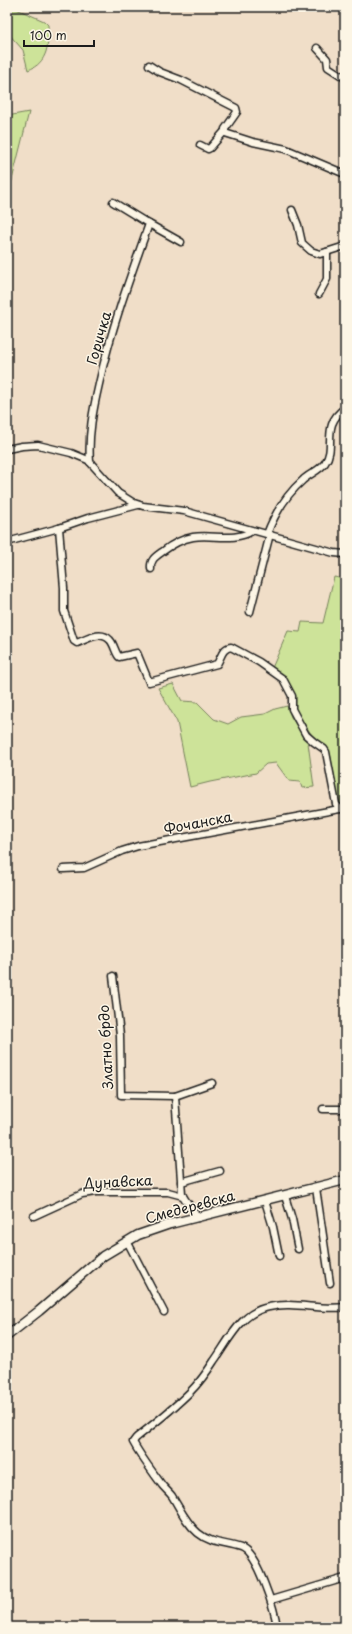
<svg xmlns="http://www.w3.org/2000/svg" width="352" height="1634" font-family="'Playpen Sans',sans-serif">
<rect width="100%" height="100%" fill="#f0dec8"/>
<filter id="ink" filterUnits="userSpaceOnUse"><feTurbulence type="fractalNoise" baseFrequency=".025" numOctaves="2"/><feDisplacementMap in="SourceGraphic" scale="8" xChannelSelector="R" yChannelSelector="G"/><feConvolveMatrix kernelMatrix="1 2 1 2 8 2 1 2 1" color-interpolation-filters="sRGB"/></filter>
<g filter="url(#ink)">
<g fill="#cde399" stroke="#74805a">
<path d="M7,7H12L44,21L48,25C49,44 48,63 28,70L23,50L7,32Z"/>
<path d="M29,112L7,200V116Z"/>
<path d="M334,577L345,579V805L342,806L339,802L330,753L325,746L313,737L295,709V694L285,676L272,668L288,631L300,632L302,622L323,623Z"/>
<path d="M173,684L182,701L197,702L214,719L228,724L241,717L265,714L275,709L287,706L291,717L308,743L314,787L302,788L300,782L289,781L276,763L266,764L256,773L210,782L190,787L177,722L158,688Z"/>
</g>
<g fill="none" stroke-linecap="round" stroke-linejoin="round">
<defs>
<g id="minor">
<path d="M317,48L327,59L328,67L345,78"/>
<path d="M149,65L160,72L181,80L236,108L237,112L225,129V133L253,142L286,149L345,174"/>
<path d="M200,145L208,149L210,148L224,132"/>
<path d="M292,210L298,225L302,243L311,251L320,254L345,246"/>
<path d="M149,224L181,242"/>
<path d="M319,294L327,279V252"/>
<path d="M7,449L22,446L38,445L71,453L88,460L118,493L134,503L143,506L184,511L334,553L345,554"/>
<path d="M90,462C88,435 93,410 99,384C111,329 130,277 149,224L113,202"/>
<path d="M59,528L64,588V611L74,641L77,643C87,639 101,630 110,640C114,644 115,652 119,657L137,653L149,682L217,664C221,658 222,648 231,647L259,662L283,679L292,696V709L300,724L306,735L314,742L324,749L326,752L336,804L340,809"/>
<path d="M267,534C275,513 286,495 303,480C309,474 319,471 325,463C337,446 320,426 345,408"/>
<path d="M7,542L59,528L88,518L138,505"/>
<path d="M151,569C150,560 155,557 162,552C171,545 181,539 193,537C212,534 235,542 252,531"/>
<path d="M250,612L270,534"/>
<path d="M63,869L84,868L122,851L138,846L345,808"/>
<path d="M113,976L120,1035L121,1095L175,1096L212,1083"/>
<path d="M175,1096L182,1194C186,1203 194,1209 198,1218"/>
<path d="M323,1109H345"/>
<path d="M181,1182L220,1171"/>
<path d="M316,1188L330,1283"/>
<path d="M285,1196L292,1219L298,1249"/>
<path d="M265,1201L273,1227L279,1256"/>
<path d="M34,1216L82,1194L96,1192H168L183,1196"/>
<path d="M127,1241L164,1312"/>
<path d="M271,1600L345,1578"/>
<path d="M277,1627C275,1611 257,1553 241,1548C227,1543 211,1544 198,1533C186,1523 180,1509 172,1496C169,1492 165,1489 162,1485C152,1471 141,1457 133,1442L136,1438C155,1423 173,1409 190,1392C199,1383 207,1372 214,1361C229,1340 241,1312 269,1307C294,1301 320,1311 345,1307"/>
</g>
<path id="major" d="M7,1336L39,1311L103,1256L138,1235L170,1224L345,1180"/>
</defs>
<use href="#minor" stroke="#1c1c1c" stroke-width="9"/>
<use href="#major" stroke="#1c1c1c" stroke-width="11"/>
<use href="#minor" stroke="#fcf5e5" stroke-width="6"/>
<use href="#major" stroke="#fcf5e5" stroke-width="8"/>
</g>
</g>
<g text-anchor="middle" stroke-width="3" stroke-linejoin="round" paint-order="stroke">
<g font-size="14" fill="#1c1c1c" stroke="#fcf5e5">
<text transform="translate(99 338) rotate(-74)" y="5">Горичка</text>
<text transform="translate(198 823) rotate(-11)" y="5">Фочанска</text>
<text transform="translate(106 1047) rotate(-93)" y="5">Златно брдо</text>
<text transform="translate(118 1182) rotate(-3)" y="5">Дунавска</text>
<text transform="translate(190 1207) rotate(-15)" y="5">Смедеревска</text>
</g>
</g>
<rect width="352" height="1634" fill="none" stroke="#fcf5e5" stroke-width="24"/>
<rect x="12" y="12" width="328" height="1610" fill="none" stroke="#1c1c1c" stroke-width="1.5" filter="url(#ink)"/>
<path d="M24 40v6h70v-6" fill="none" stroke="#1c1c1c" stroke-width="2"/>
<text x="30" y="40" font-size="12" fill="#1c1c1c" stroke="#fcf5e5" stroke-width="3" paint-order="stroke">100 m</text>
</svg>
